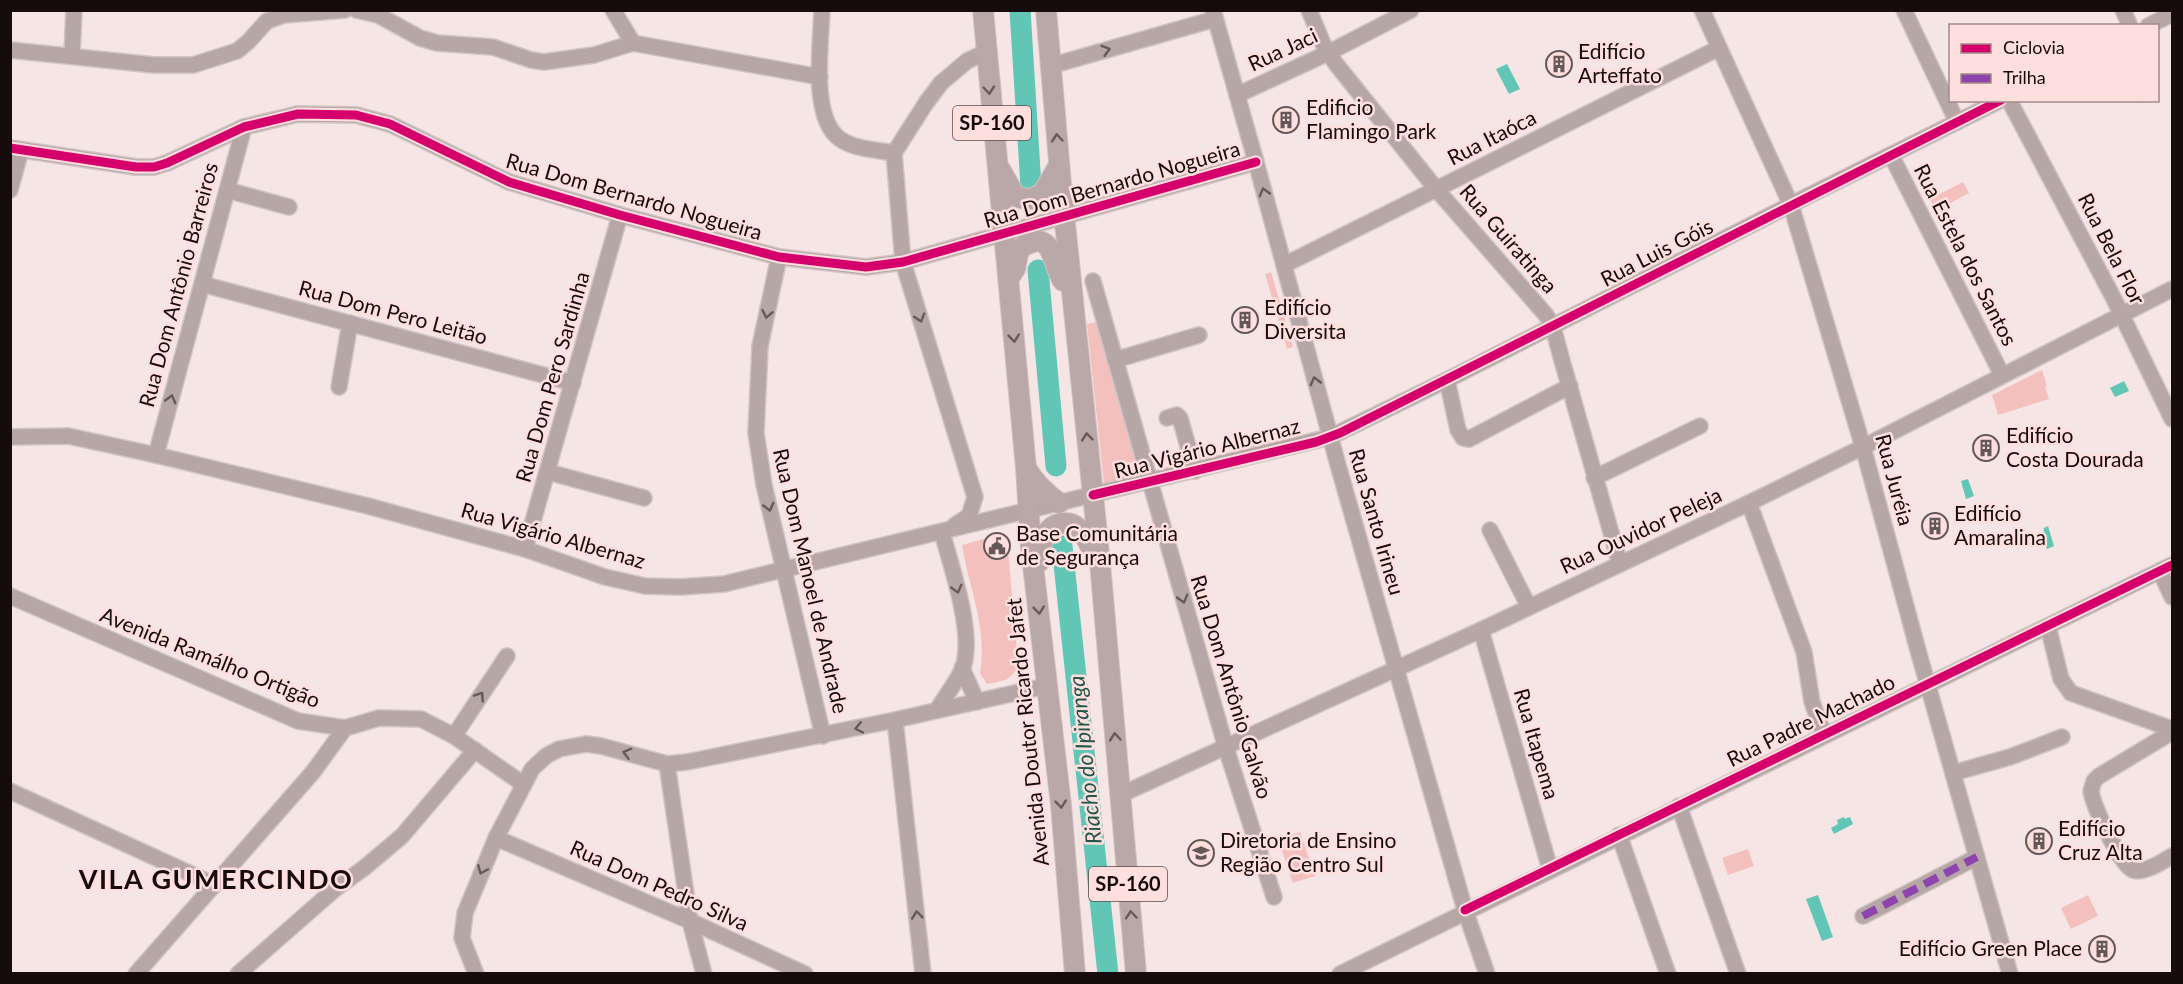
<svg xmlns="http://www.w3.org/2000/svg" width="2183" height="984" font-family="Lato,sans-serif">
<rect width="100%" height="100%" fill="#f6e5e5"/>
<g fill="#f4c0be">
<path d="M1963,182L1969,193L1936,211L1930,199Z"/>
<path d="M1271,272L1293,347L1287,349L1265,274Z"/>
<path d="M1096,322L1137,467L1135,476L1104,484L1087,324Z"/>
<path d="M2042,370L2047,386L2045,387L2049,399L1998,415L1992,395Z"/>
<path d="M998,535L1007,539L1018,663C1014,680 1003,681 987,684L980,673C988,629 969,588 962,545Z"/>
<path d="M1300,832L1315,876L1293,883L1278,839Z"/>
<path d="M1748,849L1754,866L1728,875L1722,858Z"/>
<path d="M2088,895L2098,916L2071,929L2061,908Z"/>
</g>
<g fill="#62c6b7">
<path d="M1507,64L1520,89L1509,94L1496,69Z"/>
<path d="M2124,381L2129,391L2115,397L2110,388Z"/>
<path d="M1968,479L1974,496L1966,499L1961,481Z"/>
<path d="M2048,526L2054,546L2047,549C2043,541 2043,536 2044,528Z"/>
<path d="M1844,817L1845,819L1850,817L1853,824L1834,834L1831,828L1838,824L1837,820Z"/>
<path d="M1818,895L1833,937L1822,941L1806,899Z"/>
</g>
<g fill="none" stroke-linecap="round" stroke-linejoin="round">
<g stroke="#62c6b7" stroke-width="21">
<path d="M1020,10L1031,187"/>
<path d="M1038,270L1056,466"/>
<path d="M1062,546L1108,974"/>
</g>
<defs>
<g id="minor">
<path d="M356,10L378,15L420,38L437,43L493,47L531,60L544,62L594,55L633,43L820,77"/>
<path d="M613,10L633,43"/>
<path d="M822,10C821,44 810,118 840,139C854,149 877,150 894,153"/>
<path d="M1213,10L1256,162L1338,465L1465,910L1487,974"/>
<path d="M1309,10L1324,46L1336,64L1437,190L1546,315L1553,327L1561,357L1620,564"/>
<path d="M1702,10L1791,205L1863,447L1919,654L2010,974"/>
<path d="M1904,10L1957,122"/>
<path d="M2123,10L2130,26"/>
<path d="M2148,26L2172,14"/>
<path d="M10,50L154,65H193L237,51L248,42L267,21L284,15L345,10"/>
<path d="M72,56L74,10"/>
<path d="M1050,66L1215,19"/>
<path d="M1237,95L1328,53L1411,10"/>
<path d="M2009,100L2114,299L2172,419"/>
<path d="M10,148L136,167H154L167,163L244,127L298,114L356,115L390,124L509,182L620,215L779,257L866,267L903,262L1256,162"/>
<path d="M1891,155L2002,375"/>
<path d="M10,190L21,150"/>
<path d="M227,190L289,207"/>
<path d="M779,257L760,346L756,433L764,485L823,736"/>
<path d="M1284,265L1719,48"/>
<path d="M1093,281L1226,748L1274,897"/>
<path d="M202,284L573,383"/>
<path d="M1115,360L1199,335"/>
<path d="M1447,380L1458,430L1463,438L1469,439L1570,386"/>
<path d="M339,387L350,323"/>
<path d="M1167,418L1177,415L1180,418L1195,471"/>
<path d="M10,437L68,436L156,455L368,506L525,549L605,577L645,586L680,587L724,584L1330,437L1447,380L1806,197L2001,100"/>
<path d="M156,455L244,127"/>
<path d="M548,472L644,498"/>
<path d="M1594,478L1700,426"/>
<path d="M1749,503L1804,652L1812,702L1824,735"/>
<path d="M955,525L969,516L975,497L903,262L894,153L926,103L941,83L967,61L986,52"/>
<path d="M1490,530L1529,607"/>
<path d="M525,549L620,215"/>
<path d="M2160,571L2172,597"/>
<path d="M10,596L298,721L345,728L379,718L421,719L454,736L523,784"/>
<path d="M2048,626L2061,679L2071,693L2172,729"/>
<path d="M1481,630L1550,869"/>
<path d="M962,668L977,702"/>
<path d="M937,710C945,697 955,684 962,670C976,636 951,567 942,532"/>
<path d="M895,720L923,974"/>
<path d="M2172,732L2099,776L2094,781L2091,791C2093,805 2120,865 2133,870C2144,874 2163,861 2172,856"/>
<path d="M454,736L507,656"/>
<path d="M667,764L690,921L704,974"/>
<path d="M1953,773L2010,757L2062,737"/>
<path d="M10,791L213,884"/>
<path d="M1120,795L1481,630L1749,503L1863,447L2172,289"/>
<path d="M1679,806L1738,974"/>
<path d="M1619,835L1668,974"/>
<path d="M496,838L690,921L805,974"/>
<path d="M1863,916L1977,857"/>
<path d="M136,974L313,772L345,728"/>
<path d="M238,974L335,889L364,868L402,836L475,750"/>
<path d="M476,974L462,938L465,913L496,838L532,769L546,756L559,749L586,744L601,746L667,764L687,762L895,720L1046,686"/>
<path d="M1340,974L2172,565"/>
</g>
<g id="major">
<path d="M983,10L1026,468L1031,548L1061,805L1075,974"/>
<path d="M1046,10L1061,184L1100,563L1136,974"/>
<path d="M1000,169L1014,194L1019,198L1032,199L1043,193L1059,165"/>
<path d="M1011,275L1015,269L1019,249C1054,225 1051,263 1063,281"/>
<path d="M1026,468C1035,483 1045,493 1059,503"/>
<path d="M1039,562C1040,546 1045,523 1065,523C1070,523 1075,525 1078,528C1086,535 1090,546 1095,556"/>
</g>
</defs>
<use href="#minor" stroke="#d0c4c4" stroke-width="18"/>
<use href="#major" stroke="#d0c4c4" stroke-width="22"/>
<use href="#minor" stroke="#b6a6a5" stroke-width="15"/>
<use href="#major" stroke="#baa7a7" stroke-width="20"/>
<path stroke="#8e44ad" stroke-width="8" stroke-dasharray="15 8" stroke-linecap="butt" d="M1863,916L1977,857"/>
<defs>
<g id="cycleway">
<path d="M10,148L136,167H154L167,163L244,127L298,114L356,115L390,124L509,182L620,215L779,257L866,267L903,262L1256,162"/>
<path d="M1093,495L1316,442L1340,433L2001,100"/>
<path d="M1465,910L2172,565"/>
</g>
</defs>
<use href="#cycleway" stroke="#fedfdd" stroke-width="13"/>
<use href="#cycleway" stroke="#d6006c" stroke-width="9"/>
</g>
<defs><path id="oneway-chevron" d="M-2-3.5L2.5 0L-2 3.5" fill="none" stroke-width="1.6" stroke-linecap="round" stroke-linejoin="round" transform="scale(1.5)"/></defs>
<g stroke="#665958">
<use href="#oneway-chevron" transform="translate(1106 50) rotate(-16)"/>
<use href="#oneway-chevron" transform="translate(1264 192) rotate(-105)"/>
<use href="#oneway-chevron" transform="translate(767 314) rotate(102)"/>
<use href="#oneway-chevron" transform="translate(920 318) rotate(73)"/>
<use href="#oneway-chevron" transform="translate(1315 381) rotate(-105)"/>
<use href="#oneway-chevron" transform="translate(171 399) rotate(-75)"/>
<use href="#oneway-chevron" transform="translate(769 507) rotate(76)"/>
<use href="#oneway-chevron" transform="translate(957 589) rotate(75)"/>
<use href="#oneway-chevron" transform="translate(1183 599) rotate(74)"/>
<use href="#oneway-chevron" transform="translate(480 696) rotate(-57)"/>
<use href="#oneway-chevron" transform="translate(859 728) rotate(168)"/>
<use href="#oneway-chevron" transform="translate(627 753) rotate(-165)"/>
<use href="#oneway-chevron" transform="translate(482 870) rotate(113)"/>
<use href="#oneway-chevron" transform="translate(917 915) rotate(-96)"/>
</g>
<g stroke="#685a59">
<use href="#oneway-chevron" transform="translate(989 90) rotate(85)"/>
<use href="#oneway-chevron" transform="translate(1057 138) rotate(-95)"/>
<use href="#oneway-chevron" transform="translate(1014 338) rotate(84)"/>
<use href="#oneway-chevron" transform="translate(1087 437) rotate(-96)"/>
<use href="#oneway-chevron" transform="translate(1039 610) rotate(84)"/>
<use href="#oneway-chevron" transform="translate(1115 737) rotate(-95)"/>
<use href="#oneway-chevron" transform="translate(1061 804) rotate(84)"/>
<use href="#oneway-chevron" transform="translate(1131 915) rotate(-95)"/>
</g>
<defs>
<symbol id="building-ring" viewBox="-11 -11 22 22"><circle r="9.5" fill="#fedfdd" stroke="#645857" stroke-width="1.5"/><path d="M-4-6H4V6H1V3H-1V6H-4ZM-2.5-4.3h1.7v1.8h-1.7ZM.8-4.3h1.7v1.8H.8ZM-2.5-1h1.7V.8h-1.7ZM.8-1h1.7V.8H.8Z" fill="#645857"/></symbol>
<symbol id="civic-ring" viewBox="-11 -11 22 22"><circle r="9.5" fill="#fedfdd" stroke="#645857" stroke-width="1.5"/><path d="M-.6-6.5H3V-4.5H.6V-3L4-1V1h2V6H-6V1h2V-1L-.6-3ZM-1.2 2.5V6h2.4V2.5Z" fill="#645857"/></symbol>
<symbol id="school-ring" viewBox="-11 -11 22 22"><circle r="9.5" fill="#fedfdd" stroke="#645857" stroke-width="1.5"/><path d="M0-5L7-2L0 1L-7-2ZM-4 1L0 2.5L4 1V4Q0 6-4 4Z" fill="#645857"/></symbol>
</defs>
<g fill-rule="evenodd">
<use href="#building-ring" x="1544" y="49" width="30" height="30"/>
<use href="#building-ring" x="1271" y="105" width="30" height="30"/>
<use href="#building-ring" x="1230" y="305" width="30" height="30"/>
<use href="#building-ring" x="1971" y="433" width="30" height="30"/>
<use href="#building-ring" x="1920" y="511" width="30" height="30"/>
<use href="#civic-ring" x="982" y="531" width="30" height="30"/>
<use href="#building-ring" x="2024" y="826" width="30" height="30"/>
<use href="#school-ring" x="1186" y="838" width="30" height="30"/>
<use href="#building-ring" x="2087" y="934" width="30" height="30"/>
</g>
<g text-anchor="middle" stroke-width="5" stroke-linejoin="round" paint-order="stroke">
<g fill="#fedfdd" stroke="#5c4b4a" stroke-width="1.5">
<rect x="953" y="106" width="78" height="34" rx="4.5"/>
<rect x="1089" y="867" width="78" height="34" rx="4.5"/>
</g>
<g font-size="20" font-weight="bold" fill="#160c0b">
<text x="992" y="130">SP-160</text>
<text x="1128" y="891">SP-160</text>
</g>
<g font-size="21" fill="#160c0b" stroke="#fedfdd">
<text transform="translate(1283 50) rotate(-25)" y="7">Rua Jaci</text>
<text transform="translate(1492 138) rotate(-27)" y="7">Rua Itaóca</text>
<text transform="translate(1112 185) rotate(-16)" y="7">Rua Dom Bernardo Nogueira</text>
<text transform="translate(634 197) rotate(16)" y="7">Rua Dom Bernardo Nogueira</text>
<text transform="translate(1508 239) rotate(49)" y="7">Rua Guiratinga</text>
<text transform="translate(2111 249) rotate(63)" y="7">Rua Bela Flor</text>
<text transform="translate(1657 253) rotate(-27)" y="7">Rua Luis Góis</text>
<text transform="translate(1965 255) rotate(63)" y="7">Rua Estela dos Santos</text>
<text transform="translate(179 285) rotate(-75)" y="7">Rua Dom Antônio Barreiros</text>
<text transform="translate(393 313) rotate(15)" y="7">Rua Dom Pero Leitão</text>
<text transform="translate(553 377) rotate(-74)" y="7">Rua Dom Pero Sardinha</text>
<text transform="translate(1207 449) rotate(-14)" y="7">Rua Vigário Albernaz</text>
<text transform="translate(1894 480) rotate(75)" y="7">Rua Juréia</text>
<text transform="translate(1376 522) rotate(74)" y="7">Rua Santo Irineu</text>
<text transform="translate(1641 531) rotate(-25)" y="7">Rua Ouvidor Peleja</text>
<text transform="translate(553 536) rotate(16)" y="7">Rua Vigário Albernaz</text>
<text transform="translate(810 581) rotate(77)" y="7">Rua Dom Manoel de Andrade</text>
<text transform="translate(210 658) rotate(22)" y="7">Avenida Ramálho Ortigão</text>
<text transform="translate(1231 687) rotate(73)" y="7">Rua Dom Antônio Galvão</text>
<text transform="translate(1811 721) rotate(-26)" y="7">Rua Padre Machado</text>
<text transform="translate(1028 732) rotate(-96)" y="7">Avenida Doutor Ricardo Jafet</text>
<text transform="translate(1536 744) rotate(74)" y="7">Rua Itapema</text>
<text transform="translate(659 886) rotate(24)" y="7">Rua Dom Pedro Silva</text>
</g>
<g font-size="21" fill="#160c0b" stroke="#fedfdd" text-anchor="start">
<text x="1578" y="59">Edifício<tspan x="1578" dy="24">Arteffato</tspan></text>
<text x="1306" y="115">Edificio<tspan x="1306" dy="24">Flamingo Park</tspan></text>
<text x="1264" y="315">Edifício<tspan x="1264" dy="24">Diversita</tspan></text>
<text x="2006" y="443">Edifício<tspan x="2006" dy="24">Costa Dourada</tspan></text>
<text x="1954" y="521">Edifício<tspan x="1954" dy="24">Amaralina</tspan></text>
<text x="1016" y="541">Base Comunitária<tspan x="1016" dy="24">de Segurança</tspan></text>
<text x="2058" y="836">Edifício<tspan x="2058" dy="24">Cruz Alta</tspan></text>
<text x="1220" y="848">Diretoria de Ensino<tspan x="1220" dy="24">Região Centro Sul</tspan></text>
<text x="2082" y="956" text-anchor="end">Edifício Green Place</text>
</g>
<g font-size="22" font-style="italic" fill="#1e564c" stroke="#fedfdd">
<text transform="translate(1085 760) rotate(-96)" y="8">Riacho do Ipiranga</text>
</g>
<g font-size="27" font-weight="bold" letter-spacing="1.5" fill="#160c0b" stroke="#fedfdd">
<text x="216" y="889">VILA GUMERCINDO</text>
</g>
</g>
<rect width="2183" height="984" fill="none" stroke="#160c0b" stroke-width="24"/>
<rect x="1949" y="24" width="210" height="78" fill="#fedfdd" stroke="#a18b89" stroke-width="1.5"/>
<rect x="1961" y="44" width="30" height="9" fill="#d6006c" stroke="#a18b89" stroke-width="1.5"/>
<text x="2003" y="54" font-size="18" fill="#160c0b">Ciclovia</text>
<rect x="1961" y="74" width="30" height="9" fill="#8e44ad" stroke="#a18b89" stroke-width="1.5"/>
<text x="2003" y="84" font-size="18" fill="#160c0b">Trilha</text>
</svg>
